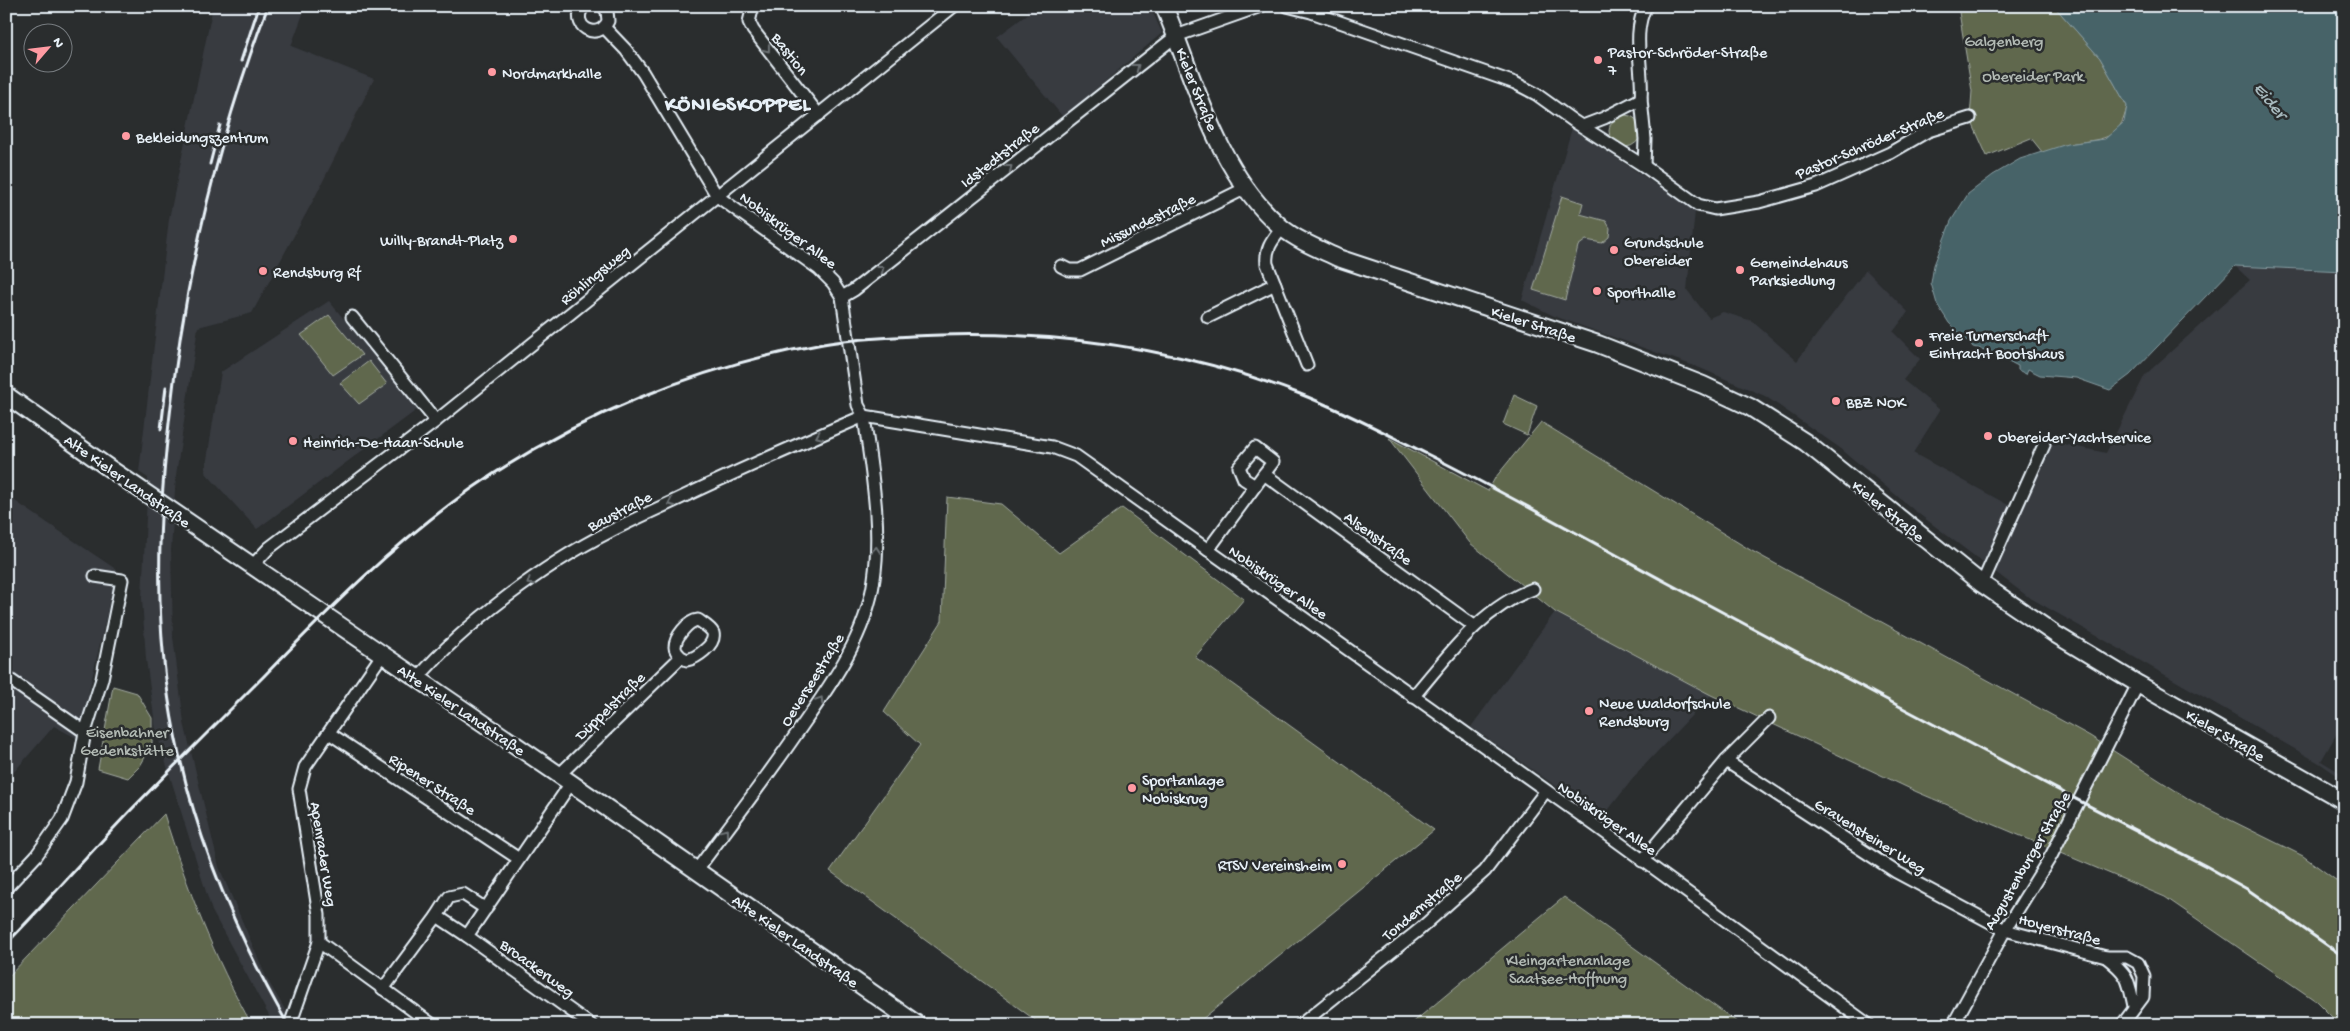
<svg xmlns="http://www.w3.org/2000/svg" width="2350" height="1031" font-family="'Gochi Hand',sans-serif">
<rect width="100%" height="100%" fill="#2a2d2e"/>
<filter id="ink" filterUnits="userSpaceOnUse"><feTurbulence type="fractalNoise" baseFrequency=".02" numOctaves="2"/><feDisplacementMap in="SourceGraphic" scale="10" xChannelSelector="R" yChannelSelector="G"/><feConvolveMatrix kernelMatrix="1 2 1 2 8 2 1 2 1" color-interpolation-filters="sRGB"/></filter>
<g filter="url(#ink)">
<g fill="#383b41">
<path d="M210,6H306L291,46L374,79L315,197L252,313L198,327L176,475L171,550L173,637L184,723L219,867L267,979L294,1025H274L212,911L156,731L146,659L142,598L148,478L139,472L169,219L212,11Z"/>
<path d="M1024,6H1150L1162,33L1063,117L997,37L1029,13Z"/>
<path d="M1572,128L1695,211L1687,290L1709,318L1723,312L1752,321L1797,361L1866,270L1908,312L1893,332L1920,359L1903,380L1940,410L1913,453L2010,506L2044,440L2106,453L2145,375L2250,280L2235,266L2344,271V721L2321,761L2344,775V780L2321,764L2027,596L1915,511L1840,448L1765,396L1700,368L1554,316L1522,300Z"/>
<path d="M329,301L418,409L257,529L205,472L221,372Z"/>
<path d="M9,497L117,570L78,739L54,726L6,781V502Z"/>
<path d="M1555,612L1711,695L1638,772L1602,818L1471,727Z"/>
</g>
<g fill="#60674e" stroke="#a4aca3">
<path d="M1958,6H2054L2100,58L2127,106C2120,143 2100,138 2069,144C2060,146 2052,150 2043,153L2031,138L1987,156L1970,118L1972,91Z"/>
<circle cx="1625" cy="131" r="16"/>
<path d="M1562,196L1583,203L1580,214L1606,221L1610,228L1609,237L1602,243L1586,240L1578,246L1565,300L1533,290Z"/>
<path d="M329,315L362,355L333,375L301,335Z"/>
<path d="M369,361L387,384L359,404L340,383Z"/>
<path d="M1514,395L1537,406L1527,435L1503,424Z"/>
<path d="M1541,422L1752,551L2090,736L2192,801L2303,856L2344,886V1025H2340L2316,1001L2165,897L1917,792L1711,695L1555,612L1470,543L1389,438L1488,491L1495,478Z"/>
<path d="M947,497L1001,504L1059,553L1122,508L1244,599L1195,657L1434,830L1195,1025H1042L830,871L920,745L884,712L942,621Z"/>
<path d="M113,686L137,693L152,718V745L140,766L128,778L98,769Z"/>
<path d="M164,814C187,888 214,958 252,1025H6V979Z"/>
<path d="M1564,897L1737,1022L1741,1025H1410Z"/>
</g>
<path fill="#466468" stroke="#879ca2" d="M2054,6H2344V271L2235,266L2130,375L2110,390L2076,378L2040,375L2028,369L2026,374L2018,370V366L1989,351L1973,347L1949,323L1937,304L1931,283L1934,265L1951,221L1968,194L1993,175L2020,159L2067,144L2105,139L2124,122L2127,106L2100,58Z"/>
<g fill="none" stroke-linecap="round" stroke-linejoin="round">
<defs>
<g id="street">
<path d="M584,6C568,25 598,43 608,21L607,11L603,6"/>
<path d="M753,6L749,22L753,30L819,115"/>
<path d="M1287,6L1311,12L1515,83L1536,94L1575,122L1644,166L1698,205L1715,209L1759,202L1816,186L1890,153L1928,131L1970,118"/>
<path d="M604,27L626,50L643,73L717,196L819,269L833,283L842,297L858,405L864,416C871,469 882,525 874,579C866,637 830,686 797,733C765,780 730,825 696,871"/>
<path d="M1641,99C1644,70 1631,33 1646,6"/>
<path d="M1583,126L1604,118L1641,99L1645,139L1644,166"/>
<path d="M1282,228C1273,240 1265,248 1267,264L1307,365"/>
<path d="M1061,266L1069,270H1080L1246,188"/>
<path d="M842,297L854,290L1176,36L1261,6"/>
<path d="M352,317L436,421"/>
<path d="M1208,317L1275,284"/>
<path d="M864,416L1052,447L1076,456L1596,826L1869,1025"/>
<path d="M1255,486L1244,479L1239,467L1255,448L1273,462L1264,474"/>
<path d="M1208,550L1264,474L1474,626"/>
<path d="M252,566L269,548L436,421L954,6"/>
<path d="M1982,584L2044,445"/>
<path d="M382,655L305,767L299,789L319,915V942L433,1025"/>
<path d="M6,677L85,732"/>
<path d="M417,679C464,624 545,564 609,532C636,518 664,506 691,493C748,466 806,441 864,416"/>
<path d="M1413,697C1449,655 1480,609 1533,589"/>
<path d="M329,733L519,859"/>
<path d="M1726,761L1769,718"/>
<path d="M559,775L681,657L687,660C696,658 716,645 713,633C711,628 702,623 698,620C688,621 675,637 675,647C675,651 678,654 681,657"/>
<path d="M1642,861L1726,761L1896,872L2005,930L2106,957H2127L2138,963L2144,976L2143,997L2122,1025"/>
<path d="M6,888L36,856L62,819L76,782L85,732L102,679L122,580L95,576"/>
<path d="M486,909L463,894L449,897L437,916L467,936L571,783"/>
<path d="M467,936L591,1025"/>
<path d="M2106,957C2129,975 2128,979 2134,1006"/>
<path d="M383,989L437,916"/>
<path d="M290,1025L319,942"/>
<path d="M894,1025L902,1013"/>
<path d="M1300,1025L1420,929L1485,871L1545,792"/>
<path d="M1953,1025L2005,930L2051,856L2138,684"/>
</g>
<g id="secondary">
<path d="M1164,6C1195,81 1217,172 1281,227C1298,241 1319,249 1338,258L1598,344L1703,385L1750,407L1805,442L1982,584L2055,634L2138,684L2344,801"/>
<path d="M6,395L106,466L571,783L918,1025"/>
</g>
</defs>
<use href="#street" stroke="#e8f1f8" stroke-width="15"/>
<use href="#secondary" stroke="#e8f1f8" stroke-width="20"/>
<use href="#street" stroke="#2a2d2e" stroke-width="11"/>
<use href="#secondary" stroke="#2a2d2e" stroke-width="16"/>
<g stroke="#e8f1f8" stroke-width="3">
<path d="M268,6C217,140 184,281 169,423C157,527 154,631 175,735C195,838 236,934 288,1025"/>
<path d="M241,61L259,6"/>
<path d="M210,164L220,125"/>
<path d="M161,429L166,387"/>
<path d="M6,944C48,901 87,856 128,813C173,767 218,722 263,677C328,610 394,543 471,489C575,417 698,366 823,344C852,339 882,338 912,336C1044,329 1176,346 1300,394C1344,411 1385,433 1427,454C1507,494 1585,538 1664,581C1844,677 2024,774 2206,866L2247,889L2344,957"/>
</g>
</g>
<defs><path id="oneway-chevron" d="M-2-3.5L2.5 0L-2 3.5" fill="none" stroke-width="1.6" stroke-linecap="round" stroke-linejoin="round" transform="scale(1.25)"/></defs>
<g stroke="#6c7275">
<use href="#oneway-chevron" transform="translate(767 49) rotate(52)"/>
<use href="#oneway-chevron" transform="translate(1136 67) rotate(-38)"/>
<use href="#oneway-chevron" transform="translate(1009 168) rotate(-38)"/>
<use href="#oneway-chevron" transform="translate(881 269) rotate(-38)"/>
<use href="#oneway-chevron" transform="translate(819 436) rotate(156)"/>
<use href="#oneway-chevron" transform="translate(671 503) rotate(155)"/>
<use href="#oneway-chevron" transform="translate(876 550) rotate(-86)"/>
<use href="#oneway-chevron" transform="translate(530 582) rotate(145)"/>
<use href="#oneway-chevron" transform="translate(820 700) rotate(-57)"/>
<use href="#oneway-chevron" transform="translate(725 832) rotate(-53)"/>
</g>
</g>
<g fill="#ff9aa2" stroke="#2a2d2e" stroke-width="2">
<circle cx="1598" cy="60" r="5"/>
<circle cx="492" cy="72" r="5"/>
<circle cx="126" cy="136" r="5"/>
<circle cx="513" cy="239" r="5"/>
<circle cx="1614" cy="250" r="5"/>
<circle cx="1740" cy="270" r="5"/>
<circle cx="263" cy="271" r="5"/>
<circle cx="1597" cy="291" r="5"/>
<circle cx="1919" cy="343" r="5"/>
<circle cx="1836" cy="401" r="5"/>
<circle cx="1988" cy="436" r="5"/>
<circle cx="293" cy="441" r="5"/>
<circle cx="1589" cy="711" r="5"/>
<circle cx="1132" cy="788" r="5"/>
<circle cx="1342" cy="864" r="5"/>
</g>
<g text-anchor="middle" stroke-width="5" stroke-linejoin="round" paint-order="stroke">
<g font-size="16" fill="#b2bab4" stroke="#2a2d2e">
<text x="2004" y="46">Galgenberg</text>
<text x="2033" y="81">Obereider Park</text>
<text x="127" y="737">Eisenbahner<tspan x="127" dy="18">Gedenkstätte</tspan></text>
<text x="1568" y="965">Kleingartenanlage<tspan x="1568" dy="18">Saatsee-Hoffnung</tspan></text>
</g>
<g font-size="16" fill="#e8f1f8" stroke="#2a2d2e" text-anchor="start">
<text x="1608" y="57">Pastor-Schröder-Straße<tspan x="1608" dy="18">7</tspan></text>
<text x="502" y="78">Nordmarkhalle</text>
<text x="136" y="142">Bekleidungszentrum</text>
<text x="503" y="245" text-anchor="end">Willy-Brandt-Platz</text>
<text x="1624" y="247">Grundschule<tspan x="1624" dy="18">Obereider</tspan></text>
<text x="1750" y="267">Gemeindehaus<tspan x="1750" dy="18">Parksiedlung</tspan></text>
<text x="273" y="277">Rendsburg Rf</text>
<text x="1607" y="297">Sporthalle</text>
<text x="1929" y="340">Freie Turnerschaft<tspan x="1929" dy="18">Eintracht Bootshaus</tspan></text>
<text x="1846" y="407">BBZ NOK</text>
<text x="1998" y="442">Obereider-Yachtservice</text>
<text x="303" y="447">Heinrich-De-Haan-Schule</text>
<text x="1599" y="708">Neue Waldorfschule<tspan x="1599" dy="18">Rendsburg</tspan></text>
<text x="1142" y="785">Sportanlage<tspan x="1142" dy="18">Nobiskrug</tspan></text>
<text x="1332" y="870" text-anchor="end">RTSV Vereinsheim</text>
</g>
<g font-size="16" fill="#e8f1f8" stroke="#2a2d2e">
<text transform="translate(791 53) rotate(52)" y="6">Bastion</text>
<text transform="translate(1198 89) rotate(68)" y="6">Kieler Straße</text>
<text transform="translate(1869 142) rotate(-23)" y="6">Pastor-Schröder-Straße</text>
<text transform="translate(999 154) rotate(-38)" y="6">Idstedtstraße</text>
<text transform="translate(1147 219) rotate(-26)" y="6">Missundestraße</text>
<text transform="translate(789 229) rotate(37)" y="6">Nobiskrüger Allee</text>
<text transform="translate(594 274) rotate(-39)" y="6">Röhlingsweg</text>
<text transform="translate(1534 323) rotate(18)" y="6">Kieler Straße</text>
<text transform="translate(128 480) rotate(35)" y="6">Alte Kieler Landstraße</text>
<text transform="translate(619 510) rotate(-27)" y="6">Baustraße</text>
<text transform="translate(1889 510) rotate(39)" y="6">Kieler Straße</text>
<text transform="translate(1379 537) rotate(36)" y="6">Alsenstraße</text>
<text transform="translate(1279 581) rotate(35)" y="6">Nobiskrüger Allee</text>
<text transform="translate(811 679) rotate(-58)" y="6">Oeverseestraße</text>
<text transform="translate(609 705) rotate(-44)" y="6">Düppelstraße</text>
<text transform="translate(462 709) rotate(34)" y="6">Alte Kieler Landstraße</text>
<text transform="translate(2226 734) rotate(30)" y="6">Kieler Straße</text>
<text transform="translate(433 783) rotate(33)" y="6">Ripener Straße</text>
<text transform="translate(1608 817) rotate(35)" y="6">Nobiskrüger Allee</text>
<text transform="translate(1871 835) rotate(32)" y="6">Gravensteiner Weg</text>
<text transform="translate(325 854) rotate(81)" y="6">Apenrader Weg</text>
<text transform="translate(2026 860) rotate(-60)" y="6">Augustenburger Straße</text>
<text transform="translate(1421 905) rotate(-40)" y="6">Tondernstraße</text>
<text transform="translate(2060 928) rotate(15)" y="6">Hoyerstraße</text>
<text transform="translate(796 940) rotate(35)" y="6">Alte Kieler Landstraße</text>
<text transform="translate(538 967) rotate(36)" y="6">Broackerweg</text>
</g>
<g font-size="18" font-style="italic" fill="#a7b9be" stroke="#2a2d2e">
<text transform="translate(2271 100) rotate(50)" y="6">Eider</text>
</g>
<g font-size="21" font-weight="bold" letter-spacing="1" fill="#e8f1f8" stroke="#2a2d2e">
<text x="738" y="110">KÖNIGSKOPPEL</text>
</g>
</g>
<rect width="2350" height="1031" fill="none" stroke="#2a2d2e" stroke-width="25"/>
<rect x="12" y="12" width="2325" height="1006" fill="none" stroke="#e8f1f8" stroke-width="2" filter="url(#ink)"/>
<g transform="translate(48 48) rotate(62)"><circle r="24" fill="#2a2d2e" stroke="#767b7f"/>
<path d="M0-4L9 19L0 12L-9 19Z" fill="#ff9aa2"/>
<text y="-8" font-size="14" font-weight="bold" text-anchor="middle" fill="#e8f1f8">N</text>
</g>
</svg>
